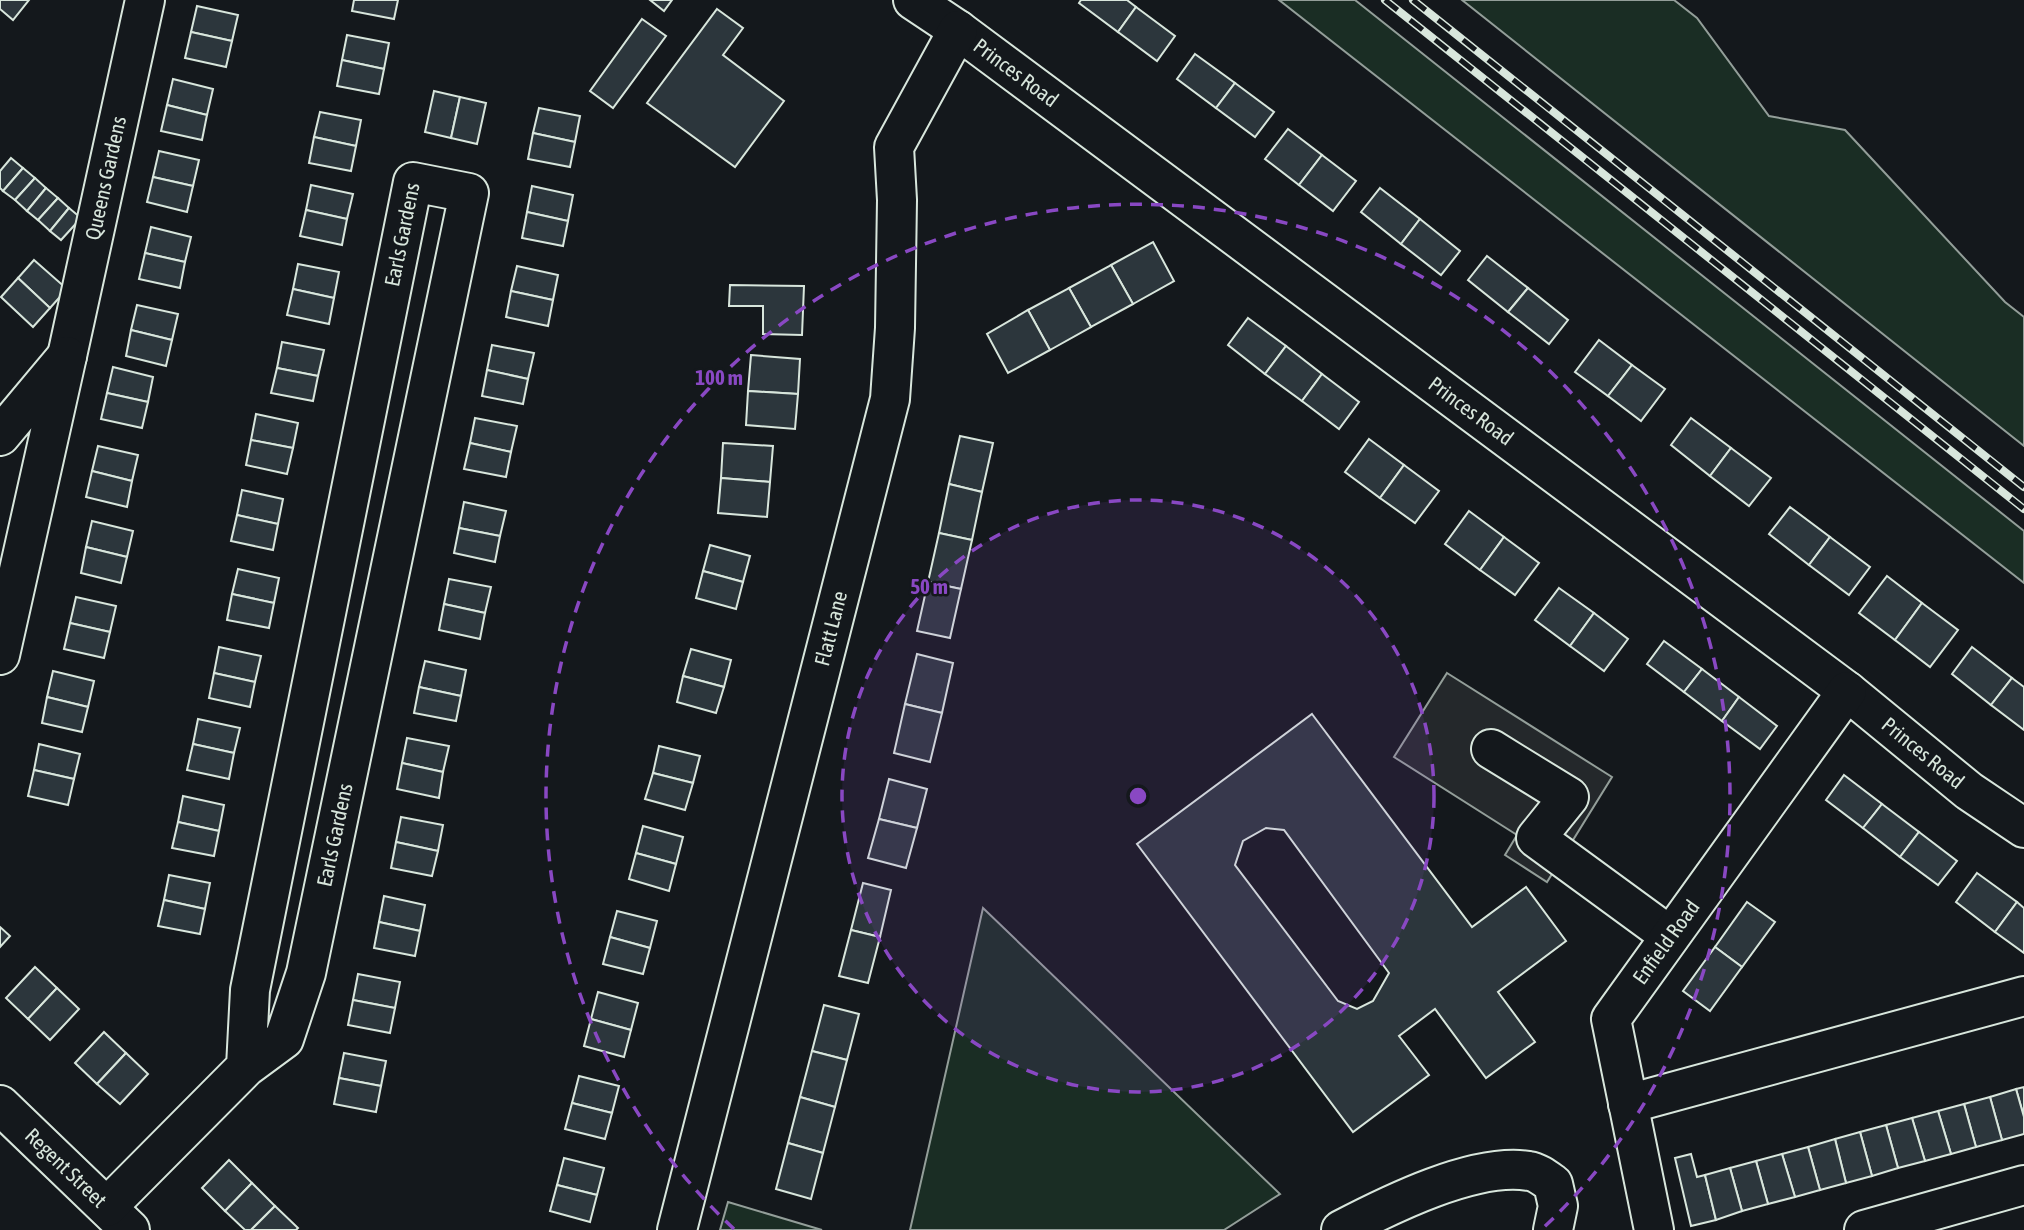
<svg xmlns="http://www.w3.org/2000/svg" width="2024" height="1230" font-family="'Asap Condensed',sans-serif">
<rect width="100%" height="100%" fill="#14181c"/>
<g fill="#1a2d24" stroke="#939e99" stroke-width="2">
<path d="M1279,0H1355L2024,531V583Z"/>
<path d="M1462,0H1674L1697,18L1769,116L1845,130L2005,302L2024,317V446Z"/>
<path d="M983,908L1280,1194L1224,1230H910Z"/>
<path d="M728,1202L822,1230H720Z"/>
</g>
<path fill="#24282b" stroke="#939e99" stroke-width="2" d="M1447,673L1612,777L1547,882L1505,855L1517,835L1394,757Z"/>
<g fill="#2c363c" stroke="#d8e6dc" stroke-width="2" fill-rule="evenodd">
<path d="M0,0H29L13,20L0,9Z"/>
<path d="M354,0H398L394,19L352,11Z"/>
<path d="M650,0H672L664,11Z"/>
<path d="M1081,0H1127L1136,7L1118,32L1079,3Z"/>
<path d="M197,6L238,15L232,41L191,32Z"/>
<path d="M1136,7L1175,36L1157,61L1118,32Z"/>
<path d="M717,9L743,28L723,55L784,101L735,167L647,103Z"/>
<path d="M642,19L666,36L613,108L590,91Z"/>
<path d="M191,32L232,41L226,67L185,58Z"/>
<path d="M347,35L389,43L384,69L342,60Z"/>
<path d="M1195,54L1235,83L1216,108L1177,79Z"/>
<path d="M342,60L384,69L379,94L337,86Z"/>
<path d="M173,79L213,89L207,115L167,105Z"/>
<path d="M1235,83L1274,112L1255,137L1216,108Z"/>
<path d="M434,91L460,97L451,138L425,132Z"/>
<path d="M460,97L486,103L477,144L451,138Z"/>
<path d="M167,105L207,115L202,140L161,131Z"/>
<path d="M539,108L580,116L575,142L533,133Z"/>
<path d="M320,112L361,120L356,146L314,137Z"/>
<path d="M1288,129L1322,155L1299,185L1265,159Z"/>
<path d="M533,133L575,142L570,167L528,159Z"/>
<path d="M314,137L356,146L351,171L309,163Z"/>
<path d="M159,151L199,160L193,186L153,177Z"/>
<path d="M1322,155L1356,181L1333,211L1299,185Z"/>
<path d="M11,158L23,168L3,191L0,188V171Z"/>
<path d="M23,168L35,178L15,200L3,191Z"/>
<path d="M153,177L193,186L187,212L147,202Z"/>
<path d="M35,178L46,188L27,211L15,200Z"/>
<path d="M311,185L353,194L347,219L306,210Z"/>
<path d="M532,186L573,195L568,221L527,212Z"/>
<path d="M46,188L58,198L38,220L27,211Z"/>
<path d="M1380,188L1420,219L1401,244L1361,212Z"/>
<path d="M58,198L69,208L50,231L38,220Z"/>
<path d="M69,208L81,218L61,240L50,231Z"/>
<path d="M306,210L347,219L342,245L300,236Z"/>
<path d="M527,212L568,221L563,246L522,238Z"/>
<path d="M1420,219L1460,251L1441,275L1401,244Z"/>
<path d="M151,227L191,237L185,262L145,253Z"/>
<path d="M1153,242L1174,281L1133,304L1111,265Z"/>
<path d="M145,253L185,262L180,288L139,279Z"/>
<path d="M1487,256L1528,288L1508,312L1468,280Z"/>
<path d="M34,260L67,289L50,308L18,278Z"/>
<path d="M298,264L339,272L334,298L293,289Z"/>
<path d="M1111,265L1133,304L1091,327L1069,288Z"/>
<path d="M517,266L558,275L553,300L511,291Z"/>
<path d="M18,278L50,308L33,327L1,297Z"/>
<path d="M730,285L804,286L802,335L763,334V306H729Z"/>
<path d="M1069,288L1091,327L1050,350L1028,310Z"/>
<path d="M1528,288L1568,320L1549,344L1508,312Z"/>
<path d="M293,289L334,298L329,324L287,315Z"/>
<path d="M511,291L553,300L548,326L506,317Z"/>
<path d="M137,305L178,314L172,340L131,330Z"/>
<path d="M1028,310L1050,350L1008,373L987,334Z"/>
<path d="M1248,318L1286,346L1265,374L1228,345Z"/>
<path d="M131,330L172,340L166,366L126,356Z"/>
<path d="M1599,340L1632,365L1608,396L1575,372Z"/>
<path d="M282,342L324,350L318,376L277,368Z"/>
<path d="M492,345L534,353L528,379L487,370Z"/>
<path d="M1286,346L1322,374L1302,401L1265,374Z"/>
<path d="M751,355L800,359L798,394L748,391Z"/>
<path d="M1632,365L1665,389L1641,421L1608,396Z"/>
<path d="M113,367L153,377L148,402L107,393Z"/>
<path d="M277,368L318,376L313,401L271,393Z"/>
<path d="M487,370L528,379L523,404L482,396Z"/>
<path d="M1322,374L1359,402L1339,429L1302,401Z"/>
<path d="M748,391L798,394L795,429L746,425Z"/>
<path d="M107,393L148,402L142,428L101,419Z"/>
<path d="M256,414L298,423L293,448L251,440Z"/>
<path d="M475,418L517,426L511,452L470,443Z"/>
<path d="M1691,418L1731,448L1710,476L1671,445Z"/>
<path d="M960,436L993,443L982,492L949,484Z"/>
<path d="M1369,439L1404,465L1380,498L1345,472Z"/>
<path d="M251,440L293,448L287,474L246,465Z"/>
<path d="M470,443L511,452L506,477L464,469Z"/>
<path d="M723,443L773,446L770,482L721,478Z"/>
<path d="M98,446L138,455L132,481L92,471Z"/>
<path d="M1731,448L1771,478L1749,506L1710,476Z"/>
<path d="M1404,465L1439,491L1415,523L1380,498Z"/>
<path d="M92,471L132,481L127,507L86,497Z"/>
<path d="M721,478L770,482L767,517L718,513Z"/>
<path d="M949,484L982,492L972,540L939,533Z"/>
<path d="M242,490L283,499L278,524L237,515Z"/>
<path d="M464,502L506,511L500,536L459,528Z"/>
<path d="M1790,507L1830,537L1809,565L1769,534Z"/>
<path d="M1469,511L1504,537L1480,570L1445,544Z"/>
<path d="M237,515L278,524L273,550L231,541Z"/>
<path d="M92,521L133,531L127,557L86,547Z"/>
<path d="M459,528L500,536L495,562L454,553Z"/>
<path d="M939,533L972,540L961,589L928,582Z"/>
<path d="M1504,537L1539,563L1515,595L1480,570Z"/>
<path d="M1830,537L1870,567L1849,595L1809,565Z"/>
<path d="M710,545L750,556L743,582L703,571Z"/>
<path d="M86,547L127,557L121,583L81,573Z"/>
<path d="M238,569L279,578L274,603L232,594Z"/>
<path d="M703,571L743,582L736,609L696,598Z"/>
<path d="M1887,576L1922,603L1895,640L1859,613Z"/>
<path d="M449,579L491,587L485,613L444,604Z"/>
<path d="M928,582L961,589L950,638L917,631Z"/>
<path d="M1559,588L1594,613L1570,646L1535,620Z"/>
<path d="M232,594L274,603L269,628L227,620Z"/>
<path d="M76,597L116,606L110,632L70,623Z"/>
<path d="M1922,603L1958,630L1930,667L1895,640Z"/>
<path d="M444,604L485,613L480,639L439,630Z"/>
<path d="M1594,613L1628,639L1604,671L1570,646Z"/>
<path d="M70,623L110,632L104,658L64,649Z"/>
<path d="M1664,641L1702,669L1684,692L1647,664Z"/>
<path d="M219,647L261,656L255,682L214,673Z"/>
<path d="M1972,647L2012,678L1991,705L1952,674Z"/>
<path d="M691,649L731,660L724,687L683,676Z"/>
<path d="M917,654L953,663L942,713L905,704Z"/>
<path d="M425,661L466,670L461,696L419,687Z"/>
<path d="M1702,669L1739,697L1722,721L1684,692Z"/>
<path d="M53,671L94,681L88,707L47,697Z"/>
<path d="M214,673L255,682L250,707L209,698Z"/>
<path d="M683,676L724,687L716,713L677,702Z"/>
<path d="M2012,678L2024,687V730L1991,705Z"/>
<path d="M419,687L461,696L456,721L414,713Z"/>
<path d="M47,697L88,707L82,732L42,723Z"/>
<path d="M1739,697L1777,726L1760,749L1722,721Z"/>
<path d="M905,704L942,713L930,762L894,753Z"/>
<path d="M1312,714L1472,927L1526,887L1566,941L1498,992L1535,1042L1486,1078L1435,1009L1399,1036L1429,1075L1353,1132L1137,844ZM1266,828L1284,830L1389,973L1373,1001L1357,1009L1338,1001L1235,865L1243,841Z"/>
<path d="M198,719L240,728L234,753L193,744Z"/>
<path d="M407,738L449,746L443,772L402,763Z"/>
<path d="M39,744L80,754L74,779L34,770Z"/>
<path d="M193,744L234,753L229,779L187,770Z"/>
<path d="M659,746L700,756L693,783L653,773Z"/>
<path d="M402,763L443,772L439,798L397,789Z"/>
<path d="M34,770L74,779L68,805L28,796Z"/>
<path d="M653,773L693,783L685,810L645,799Z"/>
<path d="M1844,775L1882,804L1863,828L1826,800Z"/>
<path d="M889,779L927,789L917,828L879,819Z"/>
<path d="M183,796L224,805L219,831L178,822Z"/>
<path d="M1882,804L1919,832L1900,857L1863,828Z"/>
<path d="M401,817L443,825L438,851L396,842Z"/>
<path d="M879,819L917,828L906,868L868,858Z"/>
<path d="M178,822L219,831L214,856L172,848Z"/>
<path d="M643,826L683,837L676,864L636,853Z"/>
<path d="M1919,832L1957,861L1938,885L1900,857Z"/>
<path d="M396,842L438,851L432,876L391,868Z"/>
<path d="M636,853L676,864L669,891L629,879Z"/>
<path d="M1977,873L2017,902L1995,932L1956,902Z"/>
<path d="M169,875L210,883L205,909L164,900Z"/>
<path d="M863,883L891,890L880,937L851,930Z"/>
<path d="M384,896L425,905L420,931L379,922Z"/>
<path d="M164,900L205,909L200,934L158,926Z"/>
<path d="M1747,902L1775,922L1742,967L1715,947Z"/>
<path d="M2017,902L2024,908V953L1995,932Z"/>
<path d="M617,911L657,921L650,948L610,937Z"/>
<path d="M379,922L420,931L415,956L374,948Z"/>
<path d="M0,927L10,936L0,947Z"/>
<path d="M851,930L880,937L868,983L839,976Z"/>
<path d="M610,937L650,948L643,974L603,964Z"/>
<path d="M1715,947L1742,967L1710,1011L1683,991Z"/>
<path d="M35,967L57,988L28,1019L6,998Z"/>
<path d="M358,974L400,982L395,1008L353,1000Z"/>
<path d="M57,988L79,1009L50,1040L28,1019Z"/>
<path d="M598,992L638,1003L631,1030L591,1019Z"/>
<path d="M353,1000L395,1008L390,1033L348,1025Z"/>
<path d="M824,1005L859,1014L847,1060L812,1051Z"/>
<path d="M591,1019L631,1030L624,1057L584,1046Z"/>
<path d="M104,1032L126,1053L97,1084L75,1063Z"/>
<path d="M812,1051L847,1060L835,1107L800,1097Z"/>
<path d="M126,1053L148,1074L120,1104L97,1084Z"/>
<path d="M344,1053L386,1061L381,1086L339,1078Z"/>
<path d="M579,1076L619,1086L612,1113L572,1103Z"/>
<path d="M339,1078L381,1086L376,1112L334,1104Z"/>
<path d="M2024,1087V1117L2016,1089Z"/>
<path d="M2016,1089L2024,1117V1134L2002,1140L1990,1097Z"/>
<path d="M800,1097L835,1107L823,1153L788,1143Z"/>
<path d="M1990,1097L2002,1140L1976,1147L1964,1104Z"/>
<path d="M572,1103L612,1113L605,1139L565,1129Z"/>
<path d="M1964,1104L1976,1147L1951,1154L1938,1111Z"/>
<path d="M1938,1111L1951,1154L1925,1161L1912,1118Z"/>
<path d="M1912,1118L1925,1161L1898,1168L1886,1125Z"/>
<path d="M1886,1125L1898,1168L1872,1176L1860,1132Z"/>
<path d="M1860,1132L1872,1176L1846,1183L1835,1139Z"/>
<path d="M1835,1139L1846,1183L1820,1190L1808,1147Z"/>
<path d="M788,1143L823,1153L811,1199L776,1189Z"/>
<path d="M1808,1147L1820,1190L1795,1197L1782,1154Z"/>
<path d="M1691,1154L1697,1177L1705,1175L1716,1220L1691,1226L1675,1158Z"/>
<path d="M1782,1154L1795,1197L1768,1204L1756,1161Z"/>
<path d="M564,1158L604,1168L597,1195L557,1185Z"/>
<path d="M229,1160L252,1183L225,1211L202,1188Z"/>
<path d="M1756,1161L1768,1204L1742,1211L1730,1168Z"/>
<path d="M1730,1168L1742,1211L1716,1220L1705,1175Z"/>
<path d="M252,1183L275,1206L251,1230H245L225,1211Z"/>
<path d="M557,1185L597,1195L590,1222L550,1211Z"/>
<path d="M275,1206L298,1228L296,1230H251Z"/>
</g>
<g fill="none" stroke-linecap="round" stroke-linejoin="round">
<defs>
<g id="minor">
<path id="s1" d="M913,0L958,30L1847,691L1969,791L2024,828"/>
<path id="s2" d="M67,356L145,0"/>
<path d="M0,436L67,356L0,655"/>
<path d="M1491,749L1569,797L1536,838L1670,936"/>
<path d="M1628,1104L2024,996"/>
<path id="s3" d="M0,1105L130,1230"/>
<path id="s4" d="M107,1207L246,1067L250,990L413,182L469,193L306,973L284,1039L246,1067"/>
<path id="s5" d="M677,1230L890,399L895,328L897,200L894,147L958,30"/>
<path d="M1341,1230C1389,1205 1475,1162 1529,1171C1537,1172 1546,1179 1553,1184L1558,1206L1553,1230"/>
<path id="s6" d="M1654,1230L1611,1019L1847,691"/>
<path d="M1864,1230L2024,1185"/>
</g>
</defs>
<use href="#minor" stroke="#d8e6dc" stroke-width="42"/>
<use href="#minor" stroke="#14181c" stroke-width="38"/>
<defs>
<g id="rail">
<path d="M1385,0L2024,509"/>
<path d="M1413,0L2024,487"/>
</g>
</defs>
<use href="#rail" stroke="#d8e6dc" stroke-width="8"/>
<use href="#rail" stroke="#14181c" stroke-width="5" stroke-dasharray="16" stroke-linecap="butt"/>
</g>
<circle cx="1138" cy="796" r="296" fill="#8948c3" fill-opacity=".12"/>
<g fill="none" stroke="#8948c3" stroke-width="3.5" stroke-dasharray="12 9">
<circle cx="1138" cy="796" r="296"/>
<path d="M734 1229A592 592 0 1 1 1542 1229"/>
</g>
<g text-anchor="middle" stroke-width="5" stroke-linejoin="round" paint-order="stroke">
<g font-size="21" fill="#d8e6dc" stroke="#14181c">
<text dy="7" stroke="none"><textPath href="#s1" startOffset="126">Princes Road</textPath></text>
<text dy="7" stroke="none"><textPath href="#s2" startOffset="182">Queens Gardens</textPath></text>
<text dy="7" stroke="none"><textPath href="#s4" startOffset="1045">Earls Gardens</textPath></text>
<text dy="7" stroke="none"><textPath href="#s1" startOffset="693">Princes Road</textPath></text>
<text dy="7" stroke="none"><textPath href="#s5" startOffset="621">Flatt Lane</textPath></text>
<text dy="7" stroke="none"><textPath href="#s1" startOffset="1260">Princes Road</textPath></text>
<text transform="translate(335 835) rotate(-78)" y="7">Earls Gardens</text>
<text dy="7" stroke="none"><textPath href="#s6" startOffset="310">Enfield Road</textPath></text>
<text dy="7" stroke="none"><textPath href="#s3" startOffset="91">Regent Street</textPath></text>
</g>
</g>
<circle cx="1138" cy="796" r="10" fill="#8948c3" stroke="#14181c" stroke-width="3.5"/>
<g font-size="21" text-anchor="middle" font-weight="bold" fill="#8948c3" stroke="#14181c" stroke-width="5" stroke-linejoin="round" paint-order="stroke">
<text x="719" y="385">100 m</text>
<text x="929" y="594">50 m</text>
</g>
</svg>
